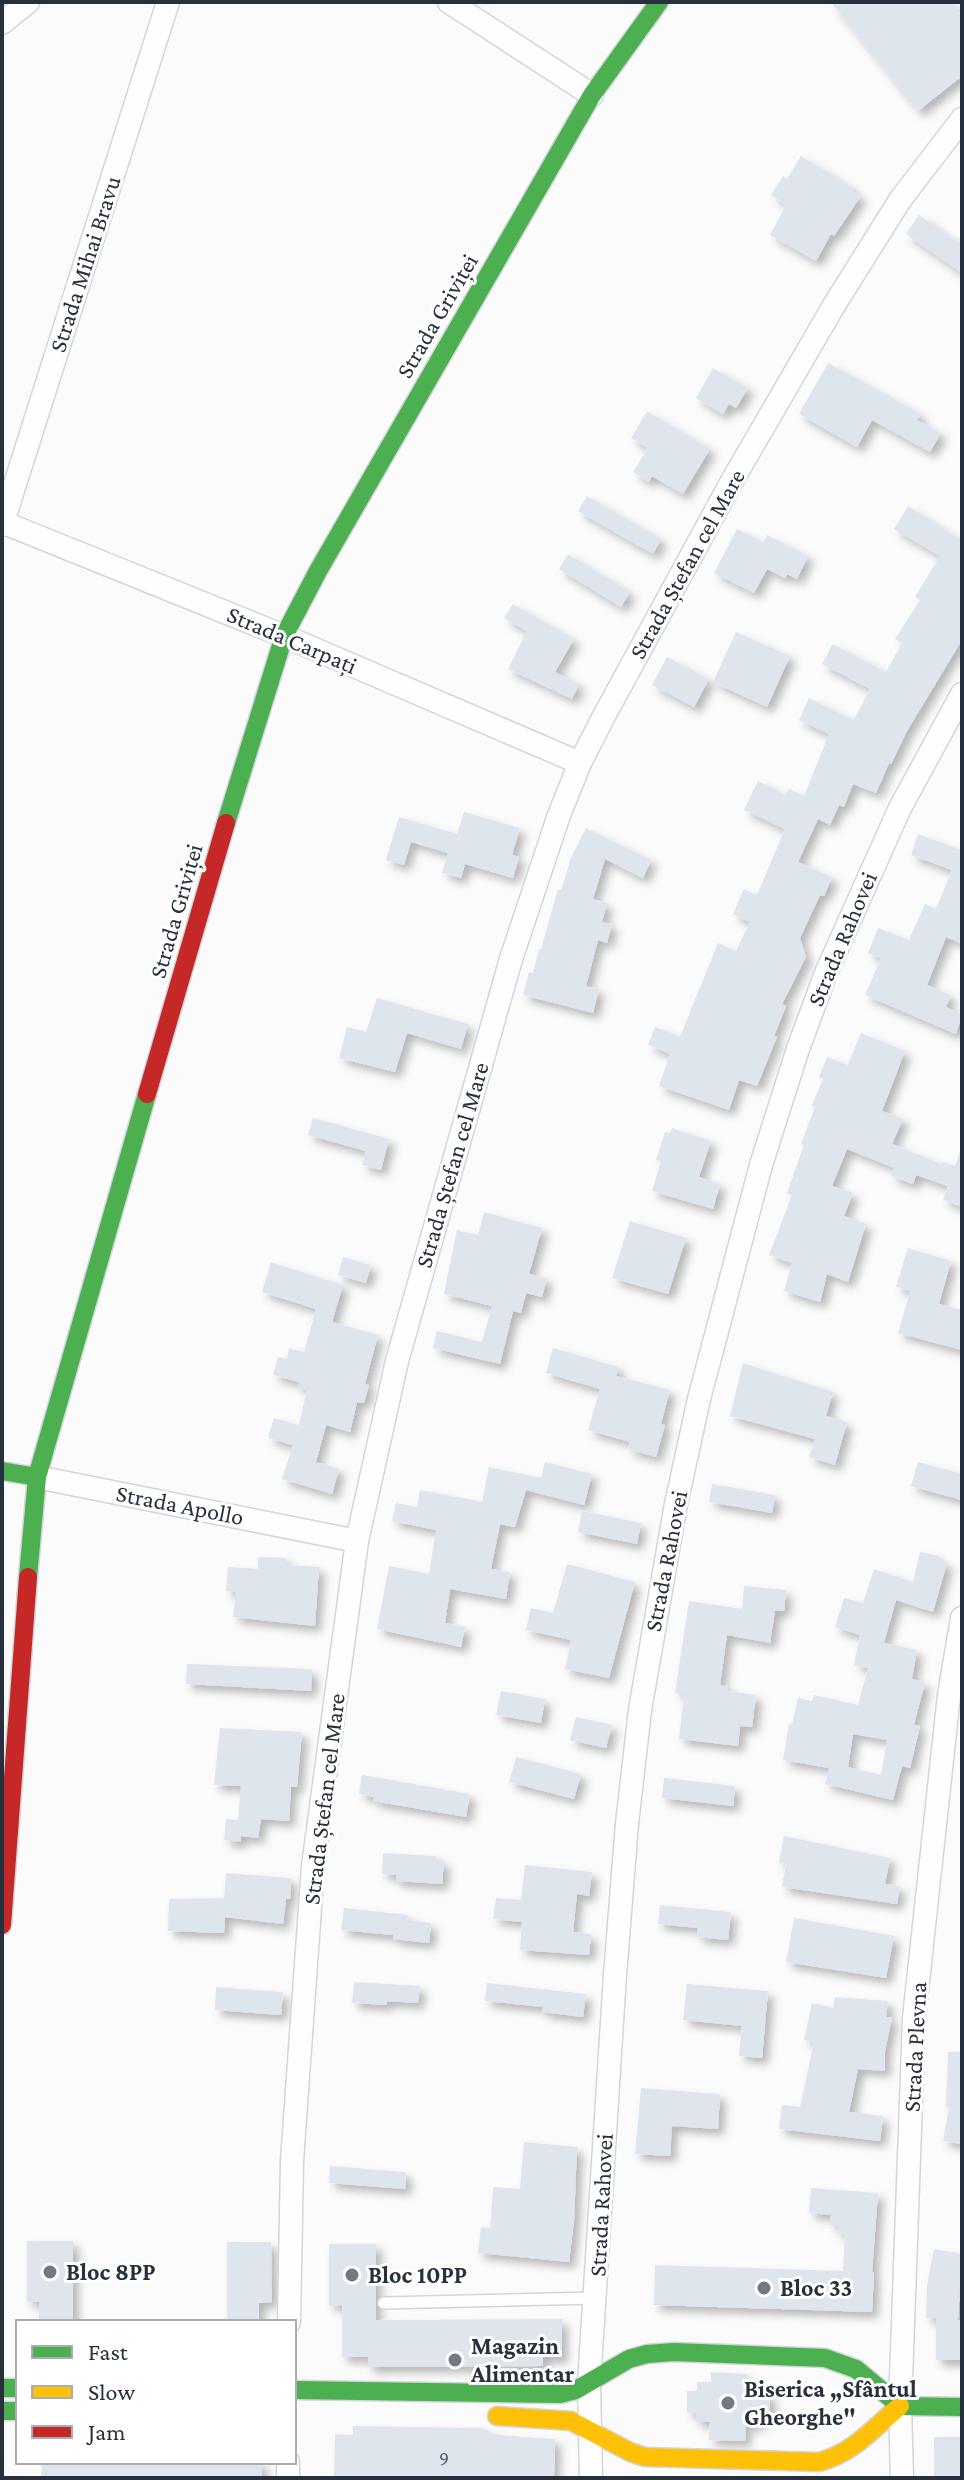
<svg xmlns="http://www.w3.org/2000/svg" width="964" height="2480" font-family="'Crimson Pro',serif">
<defs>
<filter id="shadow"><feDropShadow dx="6" dy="6" stdDeviation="4" flood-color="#0004"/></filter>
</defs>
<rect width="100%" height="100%" fill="#fbfbfb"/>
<g fill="#dfe5ed" fill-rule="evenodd" filter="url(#shadow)">
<path d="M831,2H951L962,16V76L918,111Z"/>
<path d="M801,156L853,188L852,191L861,196L834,236L831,234L816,261L770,235L786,205L771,195L783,176L787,179Z"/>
<path d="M919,215L962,245V273L906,234Z"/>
<path d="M828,363L921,414L917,420L941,433L930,452L872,420L857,447L799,414Z"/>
<path d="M713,368L748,388L736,408L729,404L723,414L696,398Z"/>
<path d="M647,411L710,449L683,494L652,476L649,482L633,472L648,448L631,438Z"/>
<path d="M587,496L661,539L653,554L578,511Z"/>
<path d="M908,506L962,541V640L907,731L891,764L889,763L876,793L853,784L844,807L839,805L830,825L818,819L798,862L832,877L824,896L820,895L800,938L806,957L782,1004L786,1006L774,1036L777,1037L757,1086L739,1080L729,1110L659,1086L670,1054L648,1045L655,1027L680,1037L718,943L736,951L750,922L733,914L744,889L757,895L785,829L744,810L758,781L786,795L789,789L804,796L829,734L799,720L809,698L854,720L870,689L822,664L833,644L886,672L902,643L895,639L920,600L915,597L940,556L894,529Z"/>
<path d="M737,529L763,542L767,535L808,556L797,579L787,574L785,578L767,569L754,593L714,573Z"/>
<path d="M568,554L630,592L621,607L559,569Z"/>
<path d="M513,604L574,639L555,672L579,684L572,699L508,669L527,631L504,618Z"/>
<path d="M736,632L790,656L767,707L713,682Z"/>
<path d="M667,657L709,679L694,707L652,685Z"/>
<path d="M464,812L520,828L512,855L519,857L513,878L465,864L461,878L442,873L448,853L411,842L404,865L386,860L399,817L457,834Z"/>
<path d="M586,828L651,860L643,878L605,859L593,899L607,903L602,922L612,924L607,943L598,940L586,986L599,989L593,1013L523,995L529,972L533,973L539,949H541L558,889L561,890L571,858Z"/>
<path d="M918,834L961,850L962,848V944L946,937L927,985L951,995L946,1007L962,1014L956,1034L865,995L881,958L868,953L878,928L909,940L925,904L936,909L952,870L911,855Z"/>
<path d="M377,998L468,1024L461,1049L407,1033L395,1072L339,1058L347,1027L366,1032Z"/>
<path d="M861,1033L905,1051L882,1111L903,1119L892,1144L942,1164L943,1162L955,1166L960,1152L962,1153V1207L943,1200L948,1186L916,1175L913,1184L891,1176L894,1168L847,1149L832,1186L853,1193L844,1216L866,1224L848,1282L827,1274L820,1302L784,1291L792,1263L769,1255L792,1195L787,1193L804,1145L801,1144L815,1107L812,1105L823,1079L819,1077L827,1057L848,1065Z"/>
<path d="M313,1118L389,1139L381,1170L362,1165L366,1151L308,1135Z"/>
<path d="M672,1128L711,1141L699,1177L720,1184L713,1209L652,1191L661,1161L656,1160L665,1132L670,1133Z"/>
<path d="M484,1212L542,1228L529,1274L547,1278L542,1297L526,1293L521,1313L513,1311L500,1364L433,1348L437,1331L482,1342L492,1306L444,1294L457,1230L478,1235Z"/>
<path d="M630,1221L686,1238L668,1294L612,1278Z"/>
<path d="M908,1248L951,1261L939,1304L962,1310V1350L898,1333L910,1291L896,1287Z"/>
<path d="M343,1257L371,1265L366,1283L338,1275Z"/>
<path d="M271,1262L343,1285L332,1322L378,1335L365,1384L369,1385L364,1403L357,1402L350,1432L326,1425L316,1462L339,1469L332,1494L282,1479L293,1445L268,1438L274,1418L299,1425L307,1390L298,1388L299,1382L273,1375L278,1357L287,1359L289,1348L304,1352L316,1309L262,1292Z"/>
<path d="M553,1348L619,1367L616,1376L670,1390L661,1424L665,1425L656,1457L628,1449L630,1442L588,1430L600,1389L546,1373Z"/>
<path d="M743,1363L833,1392L826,1416L847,1422L835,1465L809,1457L815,1439L730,1416Z"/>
<path d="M545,1462L592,1474L584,1505L526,1490L515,1527L500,1524L491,1569L510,1572L506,1599L450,1589L445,1623L465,1627L461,1647L377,1629L389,1566L429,1574L436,1530L392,1521L396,1503L417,1507L420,1490L482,1502L489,1467L541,1478Z"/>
<path d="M918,1462L962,1474V1500L911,1486Z"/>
<path d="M712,1484L775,1495L772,1513L709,1502Z"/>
<path d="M582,1511L641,1523L637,1544L578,1532Z"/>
<path d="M920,1552L939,1556L938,1561L947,1563L933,1612L896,1600L884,1643L917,1650L912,1679L925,1682L914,1725L920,1726L910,1768L902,1766L893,1800L825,1784L829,1768L783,1760L789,1724H792L798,1698L812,1701L814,1695L858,1705L868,1668L854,1665L860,1635L835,1627L844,1598L863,1603L874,1569L913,1582ZM853,1734L887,1740L881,1775L848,1767Z"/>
<path d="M258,1557L286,1558V1565L319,1567L315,1626L233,1617L236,1592L226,1591L228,1567L258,1569Z"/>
<path d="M567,1564L635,1582L609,1678L565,1669L571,1640L526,1630L531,1608L553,1613Z"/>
<path d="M744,1586L786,1590L784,1611H775L770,1643L727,1635L720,1685L728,1686L727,1691L756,1695L752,1727L740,1726L738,1746L679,1739L684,1694L675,1693L689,1601L742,1609Z"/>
<path d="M187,1664L312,1669L311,1691L186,1684Z"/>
<path d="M501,1691L545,1699L541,1723L496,1715Z"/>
<path d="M576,1717L612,1725L606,1748L570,1740Z"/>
<path d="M220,1728L302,1732L297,1787H291L289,1821L261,1819L258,1838L241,1836V1842L224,1840L226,1819L238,1820L241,1786L214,1785Z"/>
<path d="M516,1757L581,1774L574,1799L509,1782Z"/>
<path d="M362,1775L470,1794L466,1817L373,1801L374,1797L359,1794Z"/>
<path d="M664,1778L735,1786L733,1806L662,1798Z"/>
<path d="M784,1836L890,1858L885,1884L900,1886L897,1904L782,1887L786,1864L779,1863Z"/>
<path d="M383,1853L436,1856V1861H444L442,1884L396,1881V1875L382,1874Z"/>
<path d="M525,1865L592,1872L589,1896L577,1894L573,1932L591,1934L589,1955L520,1950L522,1922L493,1919L496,1898L521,1900Z"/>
<path d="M226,1873L291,1878L290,1899H286L283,1924L225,1917L224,1933L168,1931L169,1899L224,1898Z"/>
<path d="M660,1905L731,1912L728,1940L697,1937L698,1928L658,1924Z"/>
<path d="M344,1908L408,1915L407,1920L431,1923L429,1943L393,1939V1935L341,1930Z"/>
<path d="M794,1918L894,1936L886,1978L786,1962Z"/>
<path d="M354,1982L420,1986L418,2003L387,2001V2005L352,2003Z"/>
<path d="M487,1983L586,1994L583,2017L542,2012L543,2007L485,2001Z"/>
<path d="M687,1984L768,1991L762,2058L739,2056L742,2026L683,2020Z"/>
<path d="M216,1987L283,1992L281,2015L215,2010Z"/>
<path d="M835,1997L888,2001L886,2017L892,2018L885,2051V2071L858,2069L849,2112L883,2116L880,2141L779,2129L782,2105L800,2107L814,2042L804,2040L812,2003L833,2008Z"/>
<path d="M948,2052H962V2144L943,2141L949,2107H946Z"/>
<path d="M641,2088L720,2094L718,2129L672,2126L670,2156L635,2154Z"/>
<path d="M524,2142L577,2147L574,2221L569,2262L478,2253L481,2227L490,2228L493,2187L520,2189Z"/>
<path d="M330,2166L406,2172L405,2189L329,2183Z"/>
<path d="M811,2188L878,2193L872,2272H874L872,2312L654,2305L655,2265L843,2271L845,2235L838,2234V2226L830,2225L831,2215L809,2213Z"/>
<path d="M27,2241H73V2322H39V2302H27Z"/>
<path d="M227,2242H271L272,2302L259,2303V2322H227Z"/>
<path d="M329,2244H376V2320L562,2319V2357H543V2366L368,2367V2357H342V2305L329,2306Z"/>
<path d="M934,2249L962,2254L958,2320H962V2360H936V2318H926L927,2285Z"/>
<path d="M711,2372L747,2374V2383L761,2384V2393L770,2394V2415H760V2424H746L745,2441L709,2440L710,2422H696V2413L687,2412V2391H697V2382H711Z"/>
<path d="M353,2426L483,2428L496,2435L555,2439L554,2478L371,2476V2478H334L335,2434L353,2435Z"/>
<rect x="934" y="2437" width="28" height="41"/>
<path d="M42,2462H262V2478H41Z"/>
</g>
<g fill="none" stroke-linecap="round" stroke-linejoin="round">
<defs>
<path id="lane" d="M384,2303L595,2298"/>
<g id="street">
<path d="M449,2L592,95"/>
<path d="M2,23L28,2"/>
<path d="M2,522L284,636L580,763"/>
<path d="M2,525L168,2"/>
<path d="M37,1477L357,1541"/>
<path d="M289,2322L292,2161L313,1866L357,1541L397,1361L511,959L559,815L580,763L604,716L732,481L833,307L900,200L962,119"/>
<path d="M288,2462V2478"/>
<path d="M591,2478L589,2383L615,1975L627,1824L640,1710L676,1504L699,1399L761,1165L798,1049L826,973L900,808L962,694"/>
<path d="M902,2478L900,2406L914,2018L949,1695L962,1618"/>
</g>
<g id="fast">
<path d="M226,823L284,636L318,571L592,95L659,2"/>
<path d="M2,1471L37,1477"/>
<path d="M28,1577L37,1477L147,1094"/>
<path d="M2,2388H18"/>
<path d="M294,2390L560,2394L576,2390L629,2359L647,2354L674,2352L825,2358L856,2369L900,2406L962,2407"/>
<path d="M2,2411H18"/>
</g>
<path id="slow" d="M497,2416L571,2421L630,2452L645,2457L819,2462C854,2453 873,2428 900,2406"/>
<g id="jam">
<path d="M147,1094L226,823"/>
<path d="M2,1925L28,1577"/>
</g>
</defs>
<use href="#lane" stroke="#d1d6db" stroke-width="14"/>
<use href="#street" stroke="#d1d6db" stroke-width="25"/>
<use href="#fast" stroke="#d1d6db" stroke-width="21"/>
<use href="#slow" stroke="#d1d6db" stroke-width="21"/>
<use href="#jam" stroke="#d1d6db" stroke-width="21"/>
<use href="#lane" stroke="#fefefe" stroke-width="11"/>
<use href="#street" stroke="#fefefe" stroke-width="22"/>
<use href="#fast" stroke="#4caf50" stroke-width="18"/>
<use href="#slow" stroke="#ffc107" stroke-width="18"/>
<use href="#jam" stroke="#c62828" stroke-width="18"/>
</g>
<g fill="#717880" stroke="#fff" stroke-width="3">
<circle cx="50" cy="2272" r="8"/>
<circle cx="352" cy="2275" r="8"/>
<circle cx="764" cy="2288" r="8"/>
<circle cx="455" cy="2360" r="8"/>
<circle cx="728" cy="2403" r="8"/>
</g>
<g text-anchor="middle" stroke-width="6" stroke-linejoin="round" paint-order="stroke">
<g font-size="20" fill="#565f6a">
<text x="444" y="2465">9</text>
</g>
<g font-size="24" fill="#27313d" stroke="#fff">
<text transform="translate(85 264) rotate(-72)" y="8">Strada Mihai Bravu</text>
<text transform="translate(437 316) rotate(-60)" y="8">Strada Griviței</text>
<text transform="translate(687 564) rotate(-61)" y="8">Strada Ștefan cel Mare</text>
<text transform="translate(292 640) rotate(23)" y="8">Strada Carpați</text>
<text transform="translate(176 911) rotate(-74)" y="8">Strada Griviței</text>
<text transform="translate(842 939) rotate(-67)" y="8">Strada Rahovei</text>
<text transform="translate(452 1165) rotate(-74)" y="8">Strada Ștefan cel Mare</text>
<text transform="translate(180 1505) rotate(11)" y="8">Strada Apollo</text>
<text transform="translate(666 1561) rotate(-79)" y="8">Strada Rahovei</text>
<text transform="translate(324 1799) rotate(-83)" y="8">Strada Ștefan cel Mare</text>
<text transform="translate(915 2047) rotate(-87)" y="8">Strada Plevna</text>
<text transform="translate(601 2205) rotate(-87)" y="8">Strada Rahovei</text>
</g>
<g font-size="24" font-weight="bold" fill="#27313d" stroke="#fff" text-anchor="start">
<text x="66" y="2280">Bloc 8PP</text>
<text x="368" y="2283">Bloc 10PP</text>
<text x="780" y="2296">Bloc 33</text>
<text x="471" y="2354">Magazin<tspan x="471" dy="28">Alimentar</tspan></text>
<text x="744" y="2397">Biserica „Sfântul<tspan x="744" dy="28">Gheorghe"</tspan></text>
</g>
</g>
<rect width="964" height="2480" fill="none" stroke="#27313d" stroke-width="8"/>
<rect x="16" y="2320" width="280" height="144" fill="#ffffff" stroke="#a9adb1" stroke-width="2"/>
<rect x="32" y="2346" width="40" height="12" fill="#4caf50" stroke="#a9adb1" stroke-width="2"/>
<text x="88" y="2360" font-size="24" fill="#27313d">Fast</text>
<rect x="32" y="2386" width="40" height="12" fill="#ffc107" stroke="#a9adb1" stroke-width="2"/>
<text x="88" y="2400" font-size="24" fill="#27313d">Slow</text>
<rect x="32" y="2426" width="40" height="12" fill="#c62828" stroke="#a9adb1" stroke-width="2"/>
<text x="88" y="2440" font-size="24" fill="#27313d">Jam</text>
</svg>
